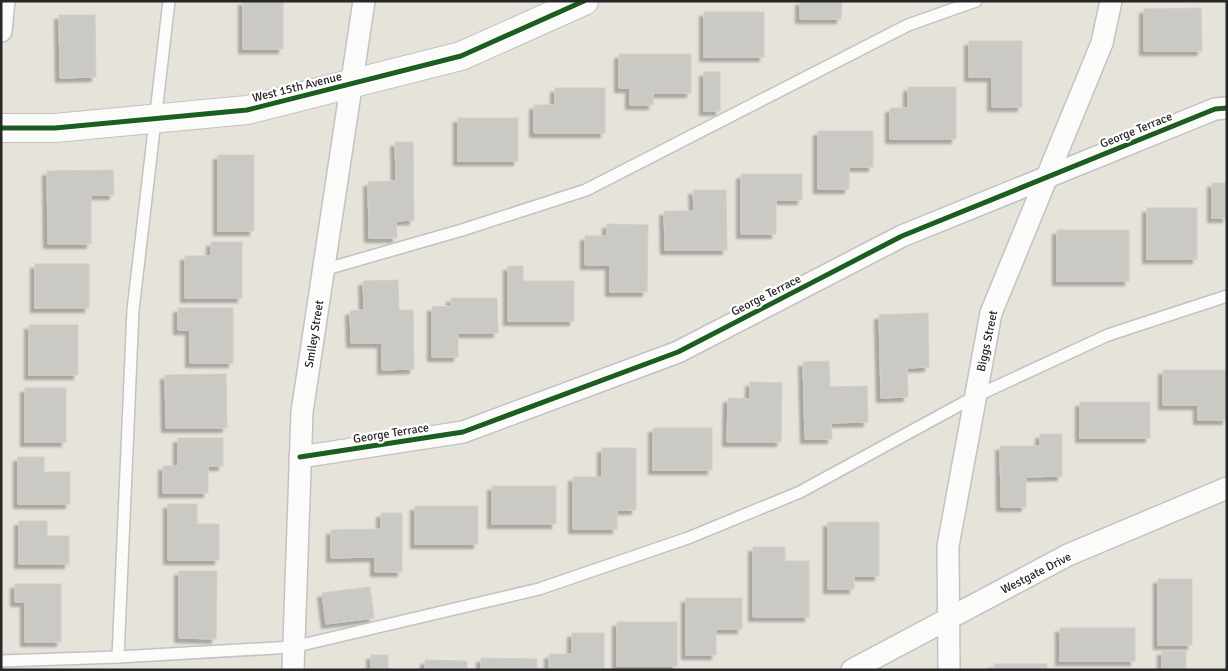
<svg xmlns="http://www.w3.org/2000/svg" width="1228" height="671" font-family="Signika,sans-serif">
<defs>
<filter id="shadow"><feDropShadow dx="-4.5" dy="4.5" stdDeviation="1" flood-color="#0004"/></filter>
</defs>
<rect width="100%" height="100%" fill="#e6e3db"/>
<g fill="#cbc9c3" stroke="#d1cec8" filter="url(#shadow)">
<rect x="243" y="1" width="40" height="48"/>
<path d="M800,1H842L841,19H800Z"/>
<path d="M1201,8L1202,51H1144V9Z"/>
<rect x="704" y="12" width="60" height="45"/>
<path d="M59,15H95L96,77L60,78Z"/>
<path d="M969,41H1022V107H992V77H969Z"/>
<path d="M619,54H691V93H653V105H630V88H619Z"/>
<rect x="704" y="72" width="16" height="39"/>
<path d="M908,87H956V139H890V108H908Z"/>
<path d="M555,88H605V133H534V105H555Z"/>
<rect x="458" y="118" width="60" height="43"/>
<path d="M818,131H873V167H849V189H818Z"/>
<path d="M395,142H413L414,220L396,221L397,238H369L368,182L396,181Z"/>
<rect x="218" y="155" width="36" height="76"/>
<path d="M113,170L114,195H91V244H48L47,171Z"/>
<path d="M741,174H802V200H776V234H741Z"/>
<rect x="1212" y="183" width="15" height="35"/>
<path d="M693,190H726L727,250H665L664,211H694Z"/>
<rect x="1147" y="208" width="50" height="51"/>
<path d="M607,224L648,225L647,292H610V265H585V236H607Z"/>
<rect x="1057" y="230" width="72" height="51"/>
<path d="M211,242H242V298H185V256H211Z"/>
<rect x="35" y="264" width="54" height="44"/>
<path d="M508,266H523V281H574V321H508Z"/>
<path d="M398,280L399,310H413L414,369L382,370V343H351L350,311L364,310L363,281Z"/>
<path d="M451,298H497L498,333H458V357H432V307L451,306Z"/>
<path d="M178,308H233V363H190V330H178Z"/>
<path d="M928,313L929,367L907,368L908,397L881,398L879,315Z"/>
<rect x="29" y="325" width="49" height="50"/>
<path d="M829,361L830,387L867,386L868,422L831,423L832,439H805L803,362Z"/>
<path d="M1163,370H1227V420H1198V405H1163Z"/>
<path d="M226,374L227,428H166L165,375Z"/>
<path d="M750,382L782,383L781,442H727L728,398L750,399Z"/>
<rect x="25" y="388" width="41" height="54"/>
<rect x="1080" y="402" width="70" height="36"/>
<rect x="653" y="428" width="59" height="42"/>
<path d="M1040,434H1062V476L1026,477V507H1001L1000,446H1040Z"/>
<path d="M178,438H223V466H208V493H163V466H178Z"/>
<path d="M602,448H636V510H617V529H573V477H602Z"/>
<path d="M18,457H44V472H70V504H18Z"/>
<rect x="492" y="486" width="64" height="38"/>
<path d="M168,504H197V524H219V560H168Z"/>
<rect x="415" y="506" width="63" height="38"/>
<path d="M381,513H402V572H375V557L331,558V530L381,529Z"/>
<path d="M19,521H47V536H69V564H19Z"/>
<path d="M828,522H879V576H854V589H828Z"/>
<path d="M753,547H785V561H809V617H753Z"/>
<path d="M179,571H217L216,639L179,638Z"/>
<rect x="1158" y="579" width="34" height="66"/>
<path d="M15,584H61V642H25V602H15Z"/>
<path d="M370,587L374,618L326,624L322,593Z"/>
<path d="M686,598H742V629H716V655H686Z"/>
<rect x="617" y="622" width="60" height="44"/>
<rect x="1060" y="628" width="75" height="33"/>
<path d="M572,633H604V670H549V654H572Z"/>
<rect x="1162" y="651" width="24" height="19"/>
<rect x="371" y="655" width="17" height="15"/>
<path d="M481,658L537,659V670H481Z"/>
<path d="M425,660L467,661V670H425Z"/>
<rect x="994" y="664" width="53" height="6"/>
</g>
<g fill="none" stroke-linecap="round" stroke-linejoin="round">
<defs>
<g id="lane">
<path d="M323,270L462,230L586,190L908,25L976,1"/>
<path d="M118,657L133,310L169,1"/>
<path d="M1,661L118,657L293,647L539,589L688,538L800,492L976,396L1108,335L1227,296"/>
</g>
<g id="street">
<path d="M1,31L4,1"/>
<path d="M300,457L463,432L678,352L902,236L1215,109L1227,108"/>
<path d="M293,670L302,412L364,1"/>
<path d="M852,670L1068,555L1227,488"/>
<path d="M949,670L948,546L991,313L1102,43L1111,1"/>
</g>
<path id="secondary" d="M1,128H55L247,110L461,56L584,1"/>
</defs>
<use href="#lane" stroke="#c3c1c2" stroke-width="14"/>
<use href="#street" stroke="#c3c1c2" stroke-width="24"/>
<use href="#secondary" stroke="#c3c1c2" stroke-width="30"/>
<use href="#lane" stroke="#fbfbfa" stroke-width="11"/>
<use href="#street" stroke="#fbfbfa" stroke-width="21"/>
<use href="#secondary" stroke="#fbfbfa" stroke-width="28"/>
<defs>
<g id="cycleway">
<path d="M1,128H55L247,110L461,56L584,1"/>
<path d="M300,457L463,432L678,352L902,236L1215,109L1227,108"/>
</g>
</defs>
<use href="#cycleway" stroke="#fff" stroke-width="8"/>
<use href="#cycleway" stroke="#1b5e20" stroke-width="5"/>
</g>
<g text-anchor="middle" stroke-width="4.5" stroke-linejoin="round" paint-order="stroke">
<g font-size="12" fill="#272727" stroke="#fff">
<text transform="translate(297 87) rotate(-14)" y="4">West 15th Avenue</text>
<text transform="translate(1136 130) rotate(-22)" y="4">George Terrace</text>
<text transform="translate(766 295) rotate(-27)" y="4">George Terrace</text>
<text transform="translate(314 334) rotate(-81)" y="4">Smiley Street</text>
<text transform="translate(987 341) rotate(-78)" y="4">Biggs Street</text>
<text transform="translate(391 433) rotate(-9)" y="4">George Terrace</text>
<text transform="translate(1036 573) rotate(-27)" y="4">Westgate Drive</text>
</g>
</g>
<rect width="1228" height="671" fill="none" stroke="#272727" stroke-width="5"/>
</svg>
